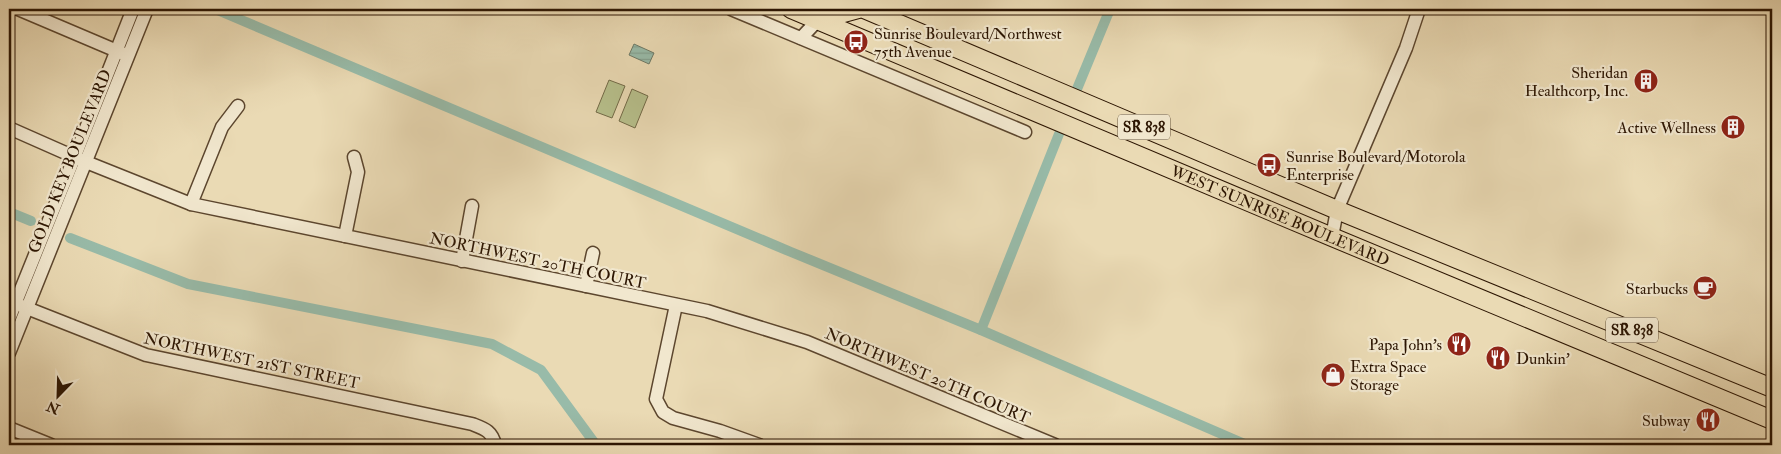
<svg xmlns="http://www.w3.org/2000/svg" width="1781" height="454" font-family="'IM FELL Double Pica',serif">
<defs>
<pattern id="water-rules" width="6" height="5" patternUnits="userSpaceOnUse" patternTransform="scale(1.25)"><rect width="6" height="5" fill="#98bba9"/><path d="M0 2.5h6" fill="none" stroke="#83a090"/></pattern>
</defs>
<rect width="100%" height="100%" fill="#eadab4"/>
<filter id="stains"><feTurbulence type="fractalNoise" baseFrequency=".004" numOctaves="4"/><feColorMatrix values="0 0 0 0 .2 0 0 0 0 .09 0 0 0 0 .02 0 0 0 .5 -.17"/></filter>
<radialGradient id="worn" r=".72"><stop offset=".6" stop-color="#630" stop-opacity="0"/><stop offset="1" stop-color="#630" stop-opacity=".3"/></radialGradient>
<g fill="#b7c08c" stroke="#726a47">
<path d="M609,80L625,86L612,118L596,112Z"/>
<path d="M632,89L648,96L635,128L619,121Z"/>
</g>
<path fill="url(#water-rules)" stroke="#6d7966" d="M634,44L654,53L649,64L629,55Z"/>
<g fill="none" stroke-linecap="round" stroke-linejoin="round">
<g stroke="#98bba9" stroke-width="10">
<path d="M215,9L791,252L981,330L1247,445"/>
<path d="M1077,89L1110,9"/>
<path d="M9,212L31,221"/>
<path d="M70,238L188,284L492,344L541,370L596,445"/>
<path d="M981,330L1059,134"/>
</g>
<defs>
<g id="minor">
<path d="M18,9L124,54"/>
<path d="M731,9L1025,132"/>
<path d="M801,38L818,20"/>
<path d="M9,128L86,162L191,204L707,311L807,342L1055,445"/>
<path d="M191,204L222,127L238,106"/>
<path d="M345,236L358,172L354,157"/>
<path d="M1332,237L1337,210L1406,48L1419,9"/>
<path d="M462,261L472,206"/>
<path d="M586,286L593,253"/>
<path d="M9,301L146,355L472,424C485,429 492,431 495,445"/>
<path d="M676,305L656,399L663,412L673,418L720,431L759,445"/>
<path d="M9,319L75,156L133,9"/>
<path d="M9,353L147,9"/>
<path d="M9,428L51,445"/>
</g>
<g id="highway">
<path id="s1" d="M791,9L1332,237L1772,420"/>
<path d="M864,9L1337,210L1772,388"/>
<path d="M818,20L858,9"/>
</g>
</defs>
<use href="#minor" stroke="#5c462e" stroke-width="15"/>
<use href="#highway" stroke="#2c1502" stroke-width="20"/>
<use href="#minor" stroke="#f1e7ce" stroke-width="12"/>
<use href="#highway" stroke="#eadab4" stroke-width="18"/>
</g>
<defs>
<symbol id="bus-disc" viewBox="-11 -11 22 22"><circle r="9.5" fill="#8f2418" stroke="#f1e7ce"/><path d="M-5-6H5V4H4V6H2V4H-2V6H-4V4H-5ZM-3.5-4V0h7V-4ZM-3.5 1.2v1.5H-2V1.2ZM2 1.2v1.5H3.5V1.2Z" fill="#fff"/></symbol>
<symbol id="building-disc" viewBox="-11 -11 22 22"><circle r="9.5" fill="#8f2418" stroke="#f1e7ce"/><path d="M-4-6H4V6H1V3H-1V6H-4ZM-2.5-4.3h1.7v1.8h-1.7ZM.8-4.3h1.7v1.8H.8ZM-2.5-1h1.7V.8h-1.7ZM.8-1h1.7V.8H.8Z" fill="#fff"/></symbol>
<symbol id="cafe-disc" viewBox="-11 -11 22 22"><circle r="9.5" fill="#8f2418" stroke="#f1e7ce"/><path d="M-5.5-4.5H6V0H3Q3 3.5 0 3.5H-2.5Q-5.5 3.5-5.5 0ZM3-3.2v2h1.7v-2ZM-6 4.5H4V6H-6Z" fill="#fff"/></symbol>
<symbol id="restaurant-disc" viewBox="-11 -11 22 22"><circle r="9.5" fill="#8f2418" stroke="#f1e7ce"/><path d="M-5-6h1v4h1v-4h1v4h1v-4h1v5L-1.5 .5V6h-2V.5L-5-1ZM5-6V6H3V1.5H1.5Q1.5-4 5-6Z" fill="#fff"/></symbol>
<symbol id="shop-disc" viewBox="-11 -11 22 22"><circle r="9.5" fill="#8f2418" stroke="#f1e7ce"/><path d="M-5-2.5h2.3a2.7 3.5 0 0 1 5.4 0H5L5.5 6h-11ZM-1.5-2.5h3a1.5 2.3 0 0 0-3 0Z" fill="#fff"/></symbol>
</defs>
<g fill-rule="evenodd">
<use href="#bus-disc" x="842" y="28" width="28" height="28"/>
<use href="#building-disc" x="1632" y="67" width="28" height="28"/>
<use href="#building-disc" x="1719" y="113" width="28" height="28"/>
<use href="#bus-disc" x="1255" y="151" width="28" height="28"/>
<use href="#cafe-disc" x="1691" y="274" width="28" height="28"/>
<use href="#restaurant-disc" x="1445" y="330" width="28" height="28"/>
<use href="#restaurant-disc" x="1484" y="344" width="28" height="28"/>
<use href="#shop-disc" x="1319" y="361" width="28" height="28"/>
<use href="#restaurant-disc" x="1694" y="406" width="28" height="28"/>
</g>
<g text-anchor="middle" stroke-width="4.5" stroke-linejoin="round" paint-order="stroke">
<g fill="#f1e7ce" stroke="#67543f" stroke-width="1">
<rect x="1118" y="114.5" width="52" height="25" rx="4"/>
<rect x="1606" y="317.5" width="52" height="25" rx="4"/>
</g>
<g font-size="15" font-weight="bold" fill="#2c1502">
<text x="1144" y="132">SR 838</text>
<text x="1632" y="335">SR 838</text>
</g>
<g font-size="16" fill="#2c1502" stroke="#f1e7ce" text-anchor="end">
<text x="874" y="39" text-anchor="start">Sunrise Boulevard/Northwest<tspan x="874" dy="18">75th Avenue</tspan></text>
<text x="1628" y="78">Sheridan<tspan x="1628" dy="18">Healthcorp, Inc.</tspan></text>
<text x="1716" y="133">Active Wellness</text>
<text x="1286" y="162" text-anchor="start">Sunrise Boulevard/Motorola<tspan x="1286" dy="18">Enterprise</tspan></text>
<text x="1688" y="294">Starbucks</text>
<text x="1442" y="350">Papa John's</text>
<text x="1516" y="364" text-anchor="start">Dunkin'</text>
<text x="1350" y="372" text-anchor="start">Extra Space<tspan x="1350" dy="18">Storage</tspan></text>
<text x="1690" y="426">Subway</text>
</g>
<g font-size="16" fill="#2c1502" stroke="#f1e7ce">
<text transform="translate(69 161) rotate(-68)" y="6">GOLD KEY BOULEVARD</text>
<text dy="6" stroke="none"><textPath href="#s1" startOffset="531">WEST SUNRISE BOULEVARD</textPath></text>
<text transform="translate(538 260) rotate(12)" y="6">NORTHWEST 20TH COURT</text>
<text transform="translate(252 360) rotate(12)" y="6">NORTHWEST 21ST STREET</text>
<text transform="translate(928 375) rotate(23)" y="6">NORTHWEST 20TH COURT</text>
</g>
</g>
<rect width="1781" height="454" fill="none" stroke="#eadab4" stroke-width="30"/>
<rect x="10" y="10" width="1761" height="434" fill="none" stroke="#2c1502" stroke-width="2.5"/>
<rect x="15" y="15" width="1751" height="424" fill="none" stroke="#2c1502"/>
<g transform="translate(58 396) rotate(203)" stroke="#f1e7ce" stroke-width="4" paint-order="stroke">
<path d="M0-4L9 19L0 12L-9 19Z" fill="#2c1502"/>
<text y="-8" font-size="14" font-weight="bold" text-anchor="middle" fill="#2c1502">N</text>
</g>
<rect width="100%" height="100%" filter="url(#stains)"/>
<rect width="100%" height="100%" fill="url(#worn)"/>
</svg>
